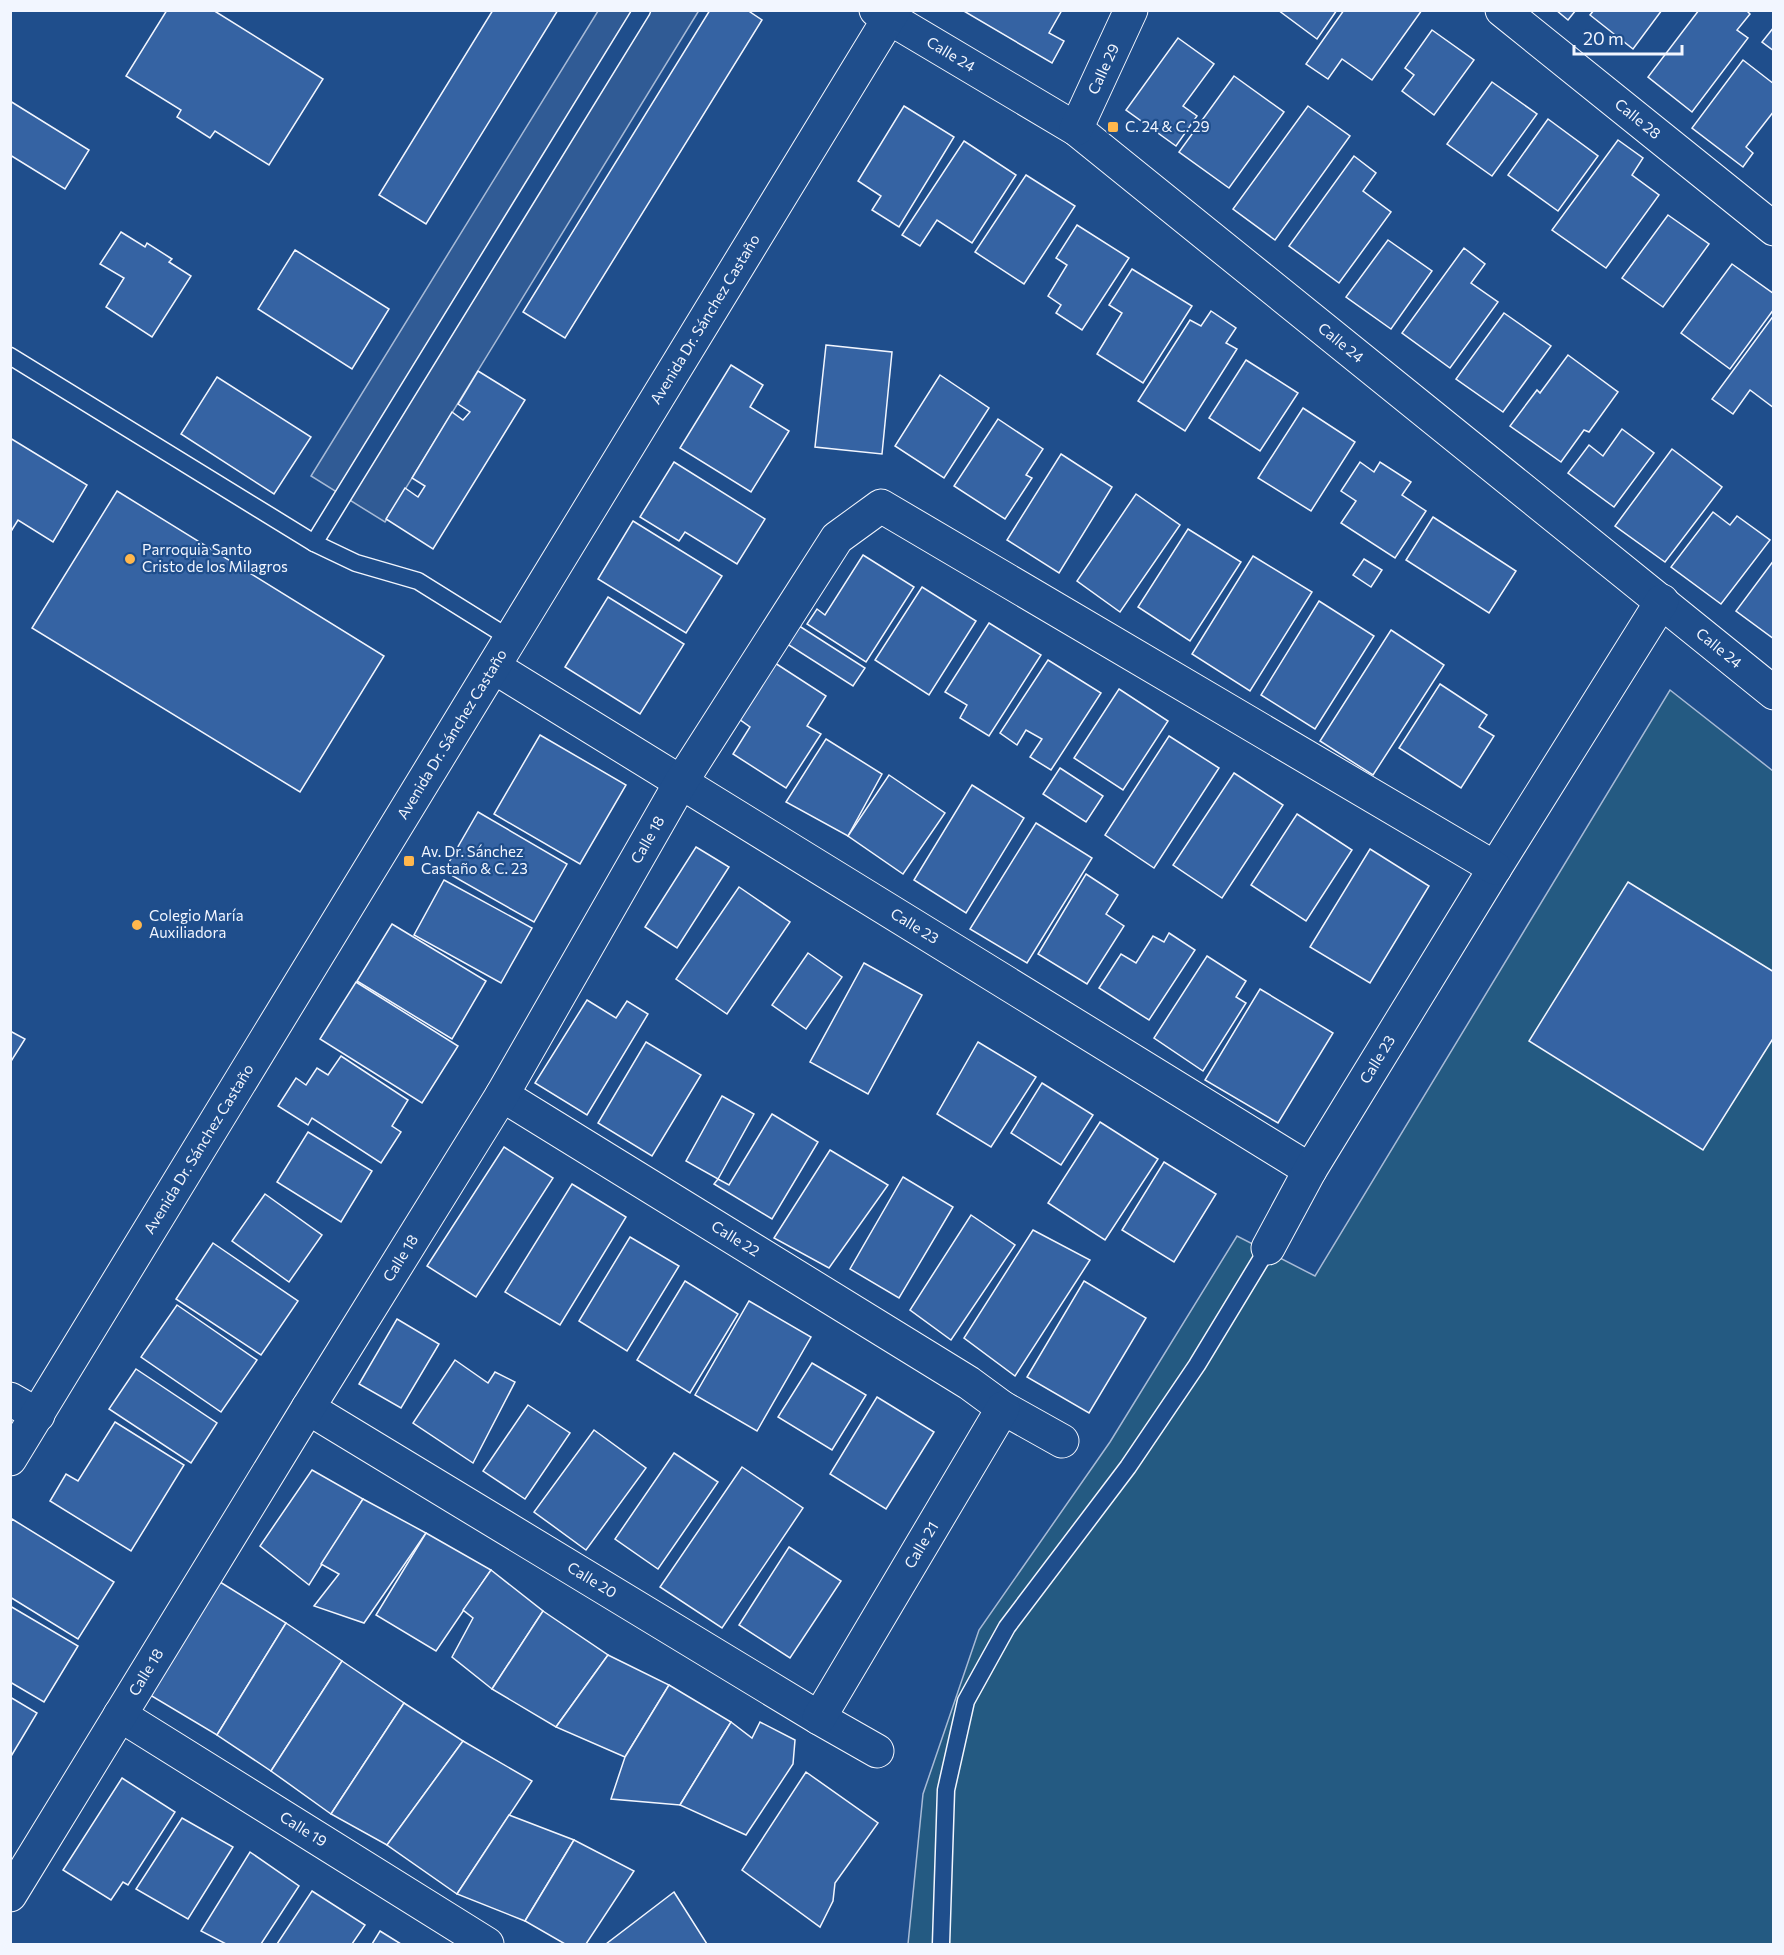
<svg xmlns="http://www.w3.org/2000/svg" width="1784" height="1955" font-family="Commissioner,sans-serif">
<rect width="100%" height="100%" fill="#1f4e8c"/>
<path fill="#245a82" stroke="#a8bbd7" stroke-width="1.5" d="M1670,690L1773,771V1944H908L923,1794L979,1630L1110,1442L1237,1236L1315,1276Z"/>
<path fill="#305b95" stroke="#a8bbd7" stroke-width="1.5" d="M695,10L698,12L385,522L311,476L598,11Z"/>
<g fill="#3563a3" stroke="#f2f6ff" stroke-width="1.5">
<path d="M167,10H213L323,79L269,165L215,131L210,138L177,117L181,110L126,76Z"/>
<path d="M493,10H558L426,224L379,195Z"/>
<path d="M710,10H747L762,20L565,338L523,312Z"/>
<path d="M962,10H1062L1049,33L1064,41L1052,63Z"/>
<path d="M1278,10H1337L1317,39Z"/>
<path d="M1344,10H1422L1372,80L1342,59L1328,79L1306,64Z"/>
<path d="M1556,10H1576L1568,20Z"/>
<path d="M1594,10H1662L1633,49L1590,15Z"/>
<path d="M1699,10H1746L1750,14L1737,30L1748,38L1692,112L1648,77Z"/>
<path d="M1774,27V51L1762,42Z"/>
<path d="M1432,30L1474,60L1434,115L1402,91L1414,75L1405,68Z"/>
<path d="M1178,38L1214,64L1183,106L1197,116L1176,146L1126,110Z"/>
<path d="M1743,60L1774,84V111L1746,147L1753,153L1743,167L1692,128Z"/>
<path d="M1234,76L1284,112L1229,188L1179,152Z"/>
<path d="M1492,82L1537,114L1492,176L1447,144Z"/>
<path d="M10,101L89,150L65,189L10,155Z"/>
<path d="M904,106L954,137L899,227L872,210L881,196L858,181Z"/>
<path d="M1308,106L1350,136L1275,240L1233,209Z"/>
<path d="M1548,119L1598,156L1558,211L1508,175Z"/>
<path d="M1618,140L1643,158L1632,175L1659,195L1606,268L1552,230Z"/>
<path d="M964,141L1016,175L972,243L937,220L920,246L902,235Z"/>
<path d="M1354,156L1376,173L1363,191L1391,212L1339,283L1289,246Z"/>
<path d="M1026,175L1075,206L1024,284L975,252Z"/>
<path d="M1668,215L1709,244L1663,307L1622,278Z"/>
<path d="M1077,225L1129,258L1082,330L1056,313L1061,305L1048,296L1067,265L1056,258Z"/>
<path d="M121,232L145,247L147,243L172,259L169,262L191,276L152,337L106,307L124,278L100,264Z"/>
<path d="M1388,240L1432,271L1391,329L1346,297Z"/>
<path d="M1464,248L1485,264L1471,283L1498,302L1450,368L1402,333Z"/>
<path d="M295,250L389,309L352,369L258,309Z"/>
<path d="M1732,264L1774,294V309L1730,369L1681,333Z"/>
<path d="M1132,269L1192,306L1143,383L1097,354L1122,313L1109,305Z"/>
<path d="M1211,311L1236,328L1226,343L1237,349L1185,431L1138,401L1190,320L1201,326Z"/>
<path d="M1504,313L1551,346L1503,412L1456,379Z"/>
<path d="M1774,315V408L1750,390L1733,414L1712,399Z"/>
<path d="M826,345L892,352L882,454L815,447Z"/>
<path d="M1568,355L1618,392L1589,432L1584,430L1561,462L1510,426L1537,390L1540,393Z"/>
<path d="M1246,360L1298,393L1260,451L1209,418Z"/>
<path d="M731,365L763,385L750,407L789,431L751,492L680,448Z"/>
<path d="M478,371L525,400L433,549L386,519L405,488L418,497L425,486L412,478L452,412L463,420L470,412L458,404Z"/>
<path d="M940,375L989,408L944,478L895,446Z"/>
<path d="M217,377L311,437L274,494L181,434Z"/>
<path d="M1303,408L1355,442L1311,511L1258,478Z"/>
<path d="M998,419L1043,449L1026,475L1032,478L1005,519L954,486Z"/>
<path d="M1622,429L1654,453L1614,507L1568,473L1589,445L1603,456Z"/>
<path d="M10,438L87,485L53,542L18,520L10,533Z"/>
<path d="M1672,449L1722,487L1665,562L1615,526Z"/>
<path d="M1061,454L1112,487L1059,573L1007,540Z"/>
<path d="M674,462L765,519L737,564L685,532L679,541L640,517Z"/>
<path d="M1360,462L1374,472L1380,462L1411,482L1402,495L1426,511L1395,558L1341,523L1356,501L1341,491Z"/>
<path d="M117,491L384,656L300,792L32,628Z"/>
<path d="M1136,494L1180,525L1120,612L1077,581Z"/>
<path d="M1713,512L1730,525L1737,516L1770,540L1721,604L1671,567Z"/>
<path d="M1433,517L1516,571L1489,613L1406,560Z"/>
<path d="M633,521L722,576L686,633L598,579Z"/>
<path d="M1188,529L1241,562L1190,641L1138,607Z"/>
<path d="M863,555L914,587L866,662L807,624L817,609L825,615Z"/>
<path d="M1253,556L1312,592L1250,691L1192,654Z"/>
<path d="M1364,559L1382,570L1371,587L1353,575Z"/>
<path d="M1774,560V639L1736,611Z"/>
<path d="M922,587L976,621L929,695L875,660Z"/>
<path d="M608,597L684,644L640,714L565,667Z"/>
<path d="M1319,601L1374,636L1315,729L1261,695Z"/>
<path d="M793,622L865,668L853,686L781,640Z"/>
<path d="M989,623L1041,655L989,736L960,718L967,705L945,692Z"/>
<path d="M1391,630L1444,665L1373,775L1320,741Z"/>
<path d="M1048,660L1101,693L1051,770L1030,757L1042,739L1026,730L1017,745L1000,733Z"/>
<path d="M775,663L826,696L807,726L821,734L786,788L733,754L750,727L739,719Z"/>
<path d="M1440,684L1487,715L1479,727L1494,736L1461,788L1399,748Z"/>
<path d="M1119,689L1168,721L1123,790L1074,758Z"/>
<path d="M540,735L626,785L580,864L494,814Z"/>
<path d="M1169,736L1219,768L1154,868L1105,835Z"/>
<path d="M826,739L882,774L848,836L786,802Z"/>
<path d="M1060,768L1103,796L1086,822L1043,794Z"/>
<path d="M1234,773L1283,805L1222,898L1173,865Z"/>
<path d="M889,775L945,813L903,874L848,836Z"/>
<path d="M972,785L1024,818L966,913L914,880Z"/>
<path d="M478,812L567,864L534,922L444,871Z"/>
<path d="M1297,814L1352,850L1306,921L1251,885Z"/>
<path d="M1036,823L1092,858L1027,963L970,929Z"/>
<path d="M696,847L729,867L677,948L645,927Z"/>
<path d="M1370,849L1429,886L1370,983L1310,947Z"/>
<path d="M1086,874L1118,895L1106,914L1124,926L1087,984L1038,954Z"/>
<path d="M444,880L532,928L501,983L414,935Z"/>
<path d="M1628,882L1774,972V1037L1703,1150L1529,1041Z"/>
<path d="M739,887L790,922L727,1014L676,979Z"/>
<path d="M392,924L486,981L452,1039L357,981Z"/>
<path d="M1169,933L1195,950L1149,1020L1099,988L1121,954L1136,963L1153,936L1164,942Z"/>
<path d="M808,953L842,977L806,1029L772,1005Z"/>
<path d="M1207,956L1246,981L1236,997L1246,1003L1203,1071L1154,1038Z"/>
<path d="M864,963L922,995L868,1094L810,1062Z"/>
<path d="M356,982L458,1046L422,1103L320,1039Z"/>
<path d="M1260,989L1333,1033L1278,1123L1205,1080Z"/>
<path d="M587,1000L616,1018L627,1001L648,1014L587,1115L535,1083Z"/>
<path d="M10,1031L25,1039L10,1063Z"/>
<path d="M646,1042L701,1075L652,1156L598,1123Z"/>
<path d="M978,1042L1036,1077L991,1147L937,1114Z"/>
<path d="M341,1056L408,1100L392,1126L401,1132L381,1163L312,1118L308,1125L278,1106L296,1078L306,1085L317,1068L328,1075Z"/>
<path d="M1042,1083L1093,1115L1061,1165L1011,1133Z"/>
<path d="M722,1096L754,1114L718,1179L686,1161Z"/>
<path d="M772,1114L818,1142L772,1219L714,1184L718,1179L729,1185Z"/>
<path d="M1100,1122L1158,1159L1105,1240L1048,1203Z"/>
<path d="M308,1132L372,1171L341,1222L277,1182Z"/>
<path d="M504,1147L553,1178L476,1297L427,1266Z"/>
<path d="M830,1150L888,1185L829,1268L774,1238Z"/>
<path d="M1164,1162L1216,1194L1174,1262L1122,1230Z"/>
<path d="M903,1177L953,1207L899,1298L850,1269Z"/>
<path d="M572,1184L626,1217L560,1325L505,1292Z"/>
<path d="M265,1194L322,1235L289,1282L232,1241Z"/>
<path d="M971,1215L1015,1245L951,1340L910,1310Z"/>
<path d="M1033,1230L1090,1260L1015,1376L964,1338Z"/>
<path d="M630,1237L679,1266L627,1351L579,1321Z"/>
<path d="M213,1243L298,1301L261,1355L176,1299Z"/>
<path d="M685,1281L738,1314L690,1393L637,1360Z"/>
<path d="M1084,1281L1146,1318L1089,1413L1027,1377Z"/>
<path d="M749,1301L811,1337L757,1431L695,1395Z"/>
<path d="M177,1305L257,1360L221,1412L141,1357Z"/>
<path d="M397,1319L439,1344L401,1408L359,1384Z"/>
<path d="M455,1360L488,1383L495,1372L515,1382L473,1463L413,1423Z"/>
<path d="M812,1363L866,1395L832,1450L778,1417Z"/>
<path d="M136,1369L217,1423L191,1463L109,1409Z"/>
<path d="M877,1397L934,1432L886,1509L830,1474Z"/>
<path d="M528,1405L570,1433L525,1499L483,1471Z"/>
<path d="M115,1422L184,1465L131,1551L50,1501L66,1474L78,1481Z"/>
<path d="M594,1430L646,1468L586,1550L534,1512Z"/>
<path d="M674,1453L718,1482L658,1569L615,1539Z"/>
<path d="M742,1467L803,1508L722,1628L660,1587Z"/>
<path d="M312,1470L363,1499L309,1585L260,1546Z"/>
<path d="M363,1499L426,1533L364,1623L314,1606L339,1574L321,1564Z"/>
<path d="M12,1519L114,1582L78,1639L10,1597V1522Z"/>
<path d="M426,1533L491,1570L436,1651L376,1615Z"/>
<path d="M789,1547L841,1581L790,1658L739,1625Z"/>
<path d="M491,1570L543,1611L492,1689L452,1657L473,1618L463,1610Z"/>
<path d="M220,1582L286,1623L217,1735L150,1695Z"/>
<path d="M10,1606L78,1646L44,1702L10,1682Z"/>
<path d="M543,1611L608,1655L556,1727L492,1689Z"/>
<path d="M286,1623L342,1661L271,1771L217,1735Z"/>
<path d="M608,1655L669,1685L625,1757L556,1727Z"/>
<path d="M342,1661L404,1703L331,1814L271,1771Z"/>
<path d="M669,1685L731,1722L680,1805L611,1799L625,1757Z"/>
<path d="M10,1697L37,1713L10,1758Z"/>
<path d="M404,1703L463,1741L387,1845L331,1814Z"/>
<path d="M731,1722L752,1738L760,1722L795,1740L793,1764L746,1835L680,1805Z"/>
<path d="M463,1741L532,1781L457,1894L387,1845Z"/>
<path d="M806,1772L878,1823L835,1883L833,1901L820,1927L742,1870Z"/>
<path d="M122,1778L175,1812L128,1885L123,1882L111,1900L63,1870Z"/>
<path d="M509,1815L574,1840L525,1921L457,1894Z"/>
<path d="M182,1818L233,1847L188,1919L136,1889Z"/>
<path d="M574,1840L634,1871L586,1944H565L525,1921Z"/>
<path d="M250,1852L299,1886L261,1944H226L201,1931Z"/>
<path d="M312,1891L365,1925L352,1944H277Z"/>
<path d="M674,1892L707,1944H606Z"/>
<path d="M380,1931L401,1944H372Z"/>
</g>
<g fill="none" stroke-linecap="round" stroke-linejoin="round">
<defs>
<g id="lane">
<path d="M10,356L314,543L642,10"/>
<path d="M314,543L356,563L418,581L511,639"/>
<path d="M941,1944L946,1790L966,1701L1007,1627L1128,1467L1197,1365L1268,1248"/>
</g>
<g id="street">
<path id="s1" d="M876,10L1076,129L1774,693"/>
<path id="s2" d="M1502,10L1774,229"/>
<path id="s3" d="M1076,129L1131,10"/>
<path id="s4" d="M494,667L1310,1170"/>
<path id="s5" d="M502,1095L969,1383L1003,1408L1062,1441"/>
<path id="s6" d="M1268,1248L1310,1170L1495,868L1662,601"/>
<path d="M10,1399L38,1415"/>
<path id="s7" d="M308,1408L819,1718L877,1751"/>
<path id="s8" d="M120,1715L487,1944"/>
<path id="s9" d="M819,1718L1003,1408"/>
<path id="s10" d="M10,1895L308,1408L502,1095L681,782L837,538L881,506L1495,868"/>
</g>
<g id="secondary">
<path id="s11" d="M10,1459L894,10"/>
</g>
</defs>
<use href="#lane" stroke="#f2f6ff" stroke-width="19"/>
<use href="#street" stroke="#f2f6ff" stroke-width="35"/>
<use href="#secondary" stroke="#f2f6ff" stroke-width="35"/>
<use href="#lane" stroke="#1f4e8c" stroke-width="16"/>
<use href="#street" stroke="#1f4e8c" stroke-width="33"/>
<use href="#secondary" stroke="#1f4e8c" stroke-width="33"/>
</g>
<g fill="#ffb74d" stroke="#1f4e8c" stroke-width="2">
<rect x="1107" y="121" width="12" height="12" rx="3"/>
<circle cx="130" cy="559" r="6"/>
<rect x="403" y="855" width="12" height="12" rx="3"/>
<circle cx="137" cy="925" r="6"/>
</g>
<g text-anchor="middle" stroke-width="4.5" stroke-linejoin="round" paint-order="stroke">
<g font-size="15" fill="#f2f6ff" stroke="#1f4e8c">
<text dy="5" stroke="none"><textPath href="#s1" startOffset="87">Calle 24</textPath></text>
<text dy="5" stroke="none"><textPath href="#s3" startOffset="66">Calle 29</textPath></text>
<text dy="5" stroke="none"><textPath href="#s2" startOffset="174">Calle 28</textPath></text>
<text dy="5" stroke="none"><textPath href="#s11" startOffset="1335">Avenida Dr. Sánchez Castaño</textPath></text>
<text dy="5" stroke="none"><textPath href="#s1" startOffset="573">Calle 24</textPath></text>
<text dy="5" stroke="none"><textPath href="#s1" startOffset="1059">Calle 24</textPath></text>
<text dy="5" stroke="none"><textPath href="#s11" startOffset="849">Avenida Dr. Sánchez Castaño</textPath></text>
<text dy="5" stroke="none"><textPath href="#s10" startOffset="1233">Calle 18</textPath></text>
<text dy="5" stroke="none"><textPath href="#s4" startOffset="494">Calle 23</textPath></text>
<text dy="5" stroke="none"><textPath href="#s6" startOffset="218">Calle 23</textPath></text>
<text dy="5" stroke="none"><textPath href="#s11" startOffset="363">Avenida Dr. Sánchez Castaño</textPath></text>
<text dy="5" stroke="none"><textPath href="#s5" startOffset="274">Calle 22</textPath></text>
<text dy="5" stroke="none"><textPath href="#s10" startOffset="747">Calle 18</textPath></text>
<text dy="5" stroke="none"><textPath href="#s9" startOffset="201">Calle 21</textPath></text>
<text dy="5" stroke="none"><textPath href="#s7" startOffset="332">Calle 20</textPath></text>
<text dy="5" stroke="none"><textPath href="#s10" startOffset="261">Calle 18</textPath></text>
<text dy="5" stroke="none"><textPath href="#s8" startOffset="216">Calle 19</textPath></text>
</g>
<g font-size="15" fill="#f2f6ff" stroke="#1f4e8c" text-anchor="start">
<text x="1125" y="132">C. 24 &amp; C. 29</text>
<text x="142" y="555">Parroquia Santo<tspan x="142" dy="17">Cristo de los Milagros</tspan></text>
<text x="421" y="857">Av. Dr. Sánchez<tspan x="421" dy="17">Castaño &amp; C. 23</tspan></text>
<text x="149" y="921">Colegio María<tspan x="149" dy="17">Auxiliadora</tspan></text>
</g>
</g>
<rect width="1784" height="1955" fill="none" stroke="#f2f6ff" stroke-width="24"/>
<path d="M1574 45v9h108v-9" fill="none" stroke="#f2f6ff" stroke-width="3"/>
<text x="1583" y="45" font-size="18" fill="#f2f6ff" stroke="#1f4e8c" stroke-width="4.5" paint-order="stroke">20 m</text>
</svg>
